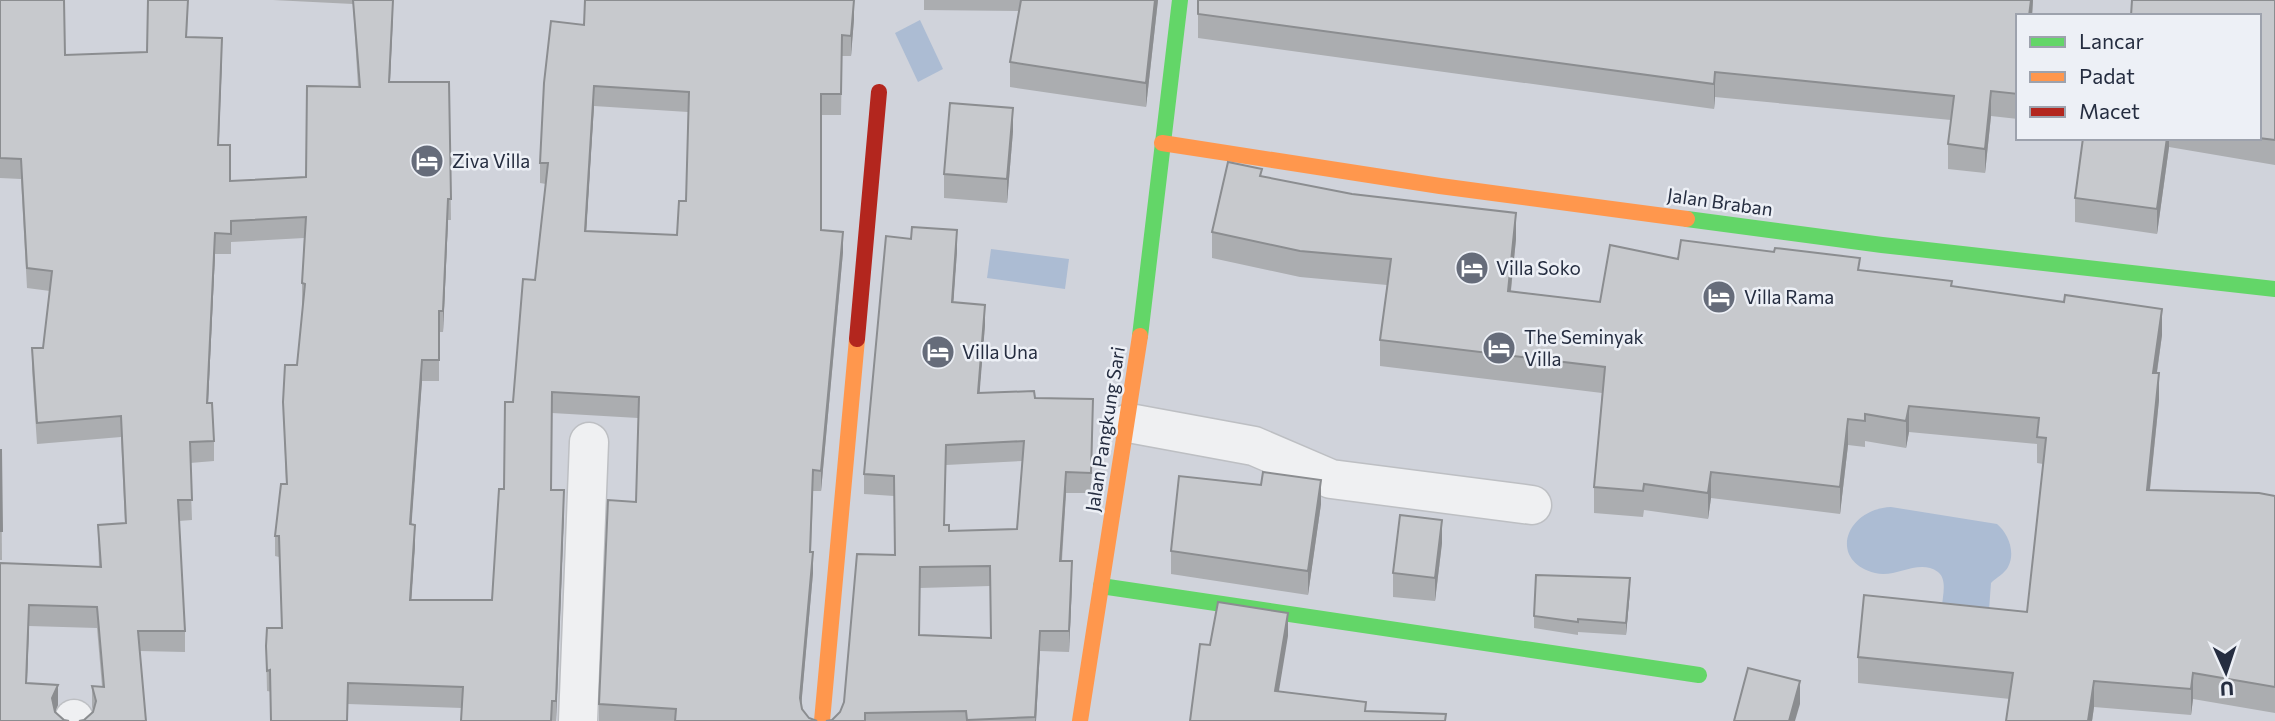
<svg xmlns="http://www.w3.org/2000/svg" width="2275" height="721" font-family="Commissioner,sans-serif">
<rect width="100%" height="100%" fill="#e0e2e5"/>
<path fill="#d0d3db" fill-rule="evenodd" d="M0,0H2275V721H0ZM2018,16H2259V138H2018Z"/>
<g fill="#acbcd3">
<path d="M920,20L943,69L918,82L895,33Z"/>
<path d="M991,249L1069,259L1065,289L987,278Z"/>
<path d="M1891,507L1997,524C2008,533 2016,552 2008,567C2005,573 1996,578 1991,583L1989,610L1942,608C1942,597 1948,580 1938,572C1918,558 1896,579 1875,573C1827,560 1846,509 1891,507Z"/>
</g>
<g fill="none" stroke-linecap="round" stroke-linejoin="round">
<defs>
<g id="street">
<path d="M1129,423L1254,446L1331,479L1532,505"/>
<path d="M74,721V719"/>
<path d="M578,721L589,442"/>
</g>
</defs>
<use href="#street" stroke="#bdbfc3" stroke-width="41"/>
<use href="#street" stroke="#eff0f2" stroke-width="38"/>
<g stroke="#63d668" stroke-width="16">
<path d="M1687,219L1882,245L2275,289"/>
<path d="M1140,336L1180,0"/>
<path d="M1101,586L1699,675"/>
</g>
<g stroke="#ff974d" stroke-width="16">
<path d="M1162,143L1440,186L1687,219"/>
<path d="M822,721L857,339"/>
<path d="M1080,721L1140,336"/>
</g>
<path stroke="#b3261e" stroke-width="16" d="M857,339L879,92"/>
</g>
<g fill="#abadb0" fill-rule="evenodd">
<path d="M0,0L65,55L147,52L188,0L187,37L222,59L218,145L230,181L306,177L358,87L353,4L273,0H393L390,82H449L451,220H448L443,332H439V381H422L411,524L415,545L411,600H492L513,402L535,280L546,184L540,183V163L584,25L854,19L851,56H842L841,115H821V230L843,252L821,491H813L811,552L813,573L801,706L802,709L809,718L817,721H599V704L636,502L638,418L552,413V490L564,511L556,721H461L462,708L348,704L267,691L266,646L282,628L279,557L275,556V536L286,484L283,402L297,365L303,304H302V283L304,238L231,242V254H215L208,403L214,441V461L190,463L192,520L179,521L185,631V652L140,651L146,721L84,720L93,711L92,707V686H102L97,628L29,626L27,683L58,705L55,711L0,721V563L99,567L98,525L125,523L121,437L37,444L32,369V348H43L50,291L27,288L21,179L0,178ZM594,106L688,112L686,201L677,235L586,231Z"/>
<path d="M924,0H1158L1146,107L1010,87V62L1019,11L924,10Z"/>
<path d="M1198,0H2033L2032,16H2018V119L1991,116L1985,173L1948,169V144L1951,120L1715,97L1714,109L1198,38Z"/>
<path d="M2275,0V165L2169,147L2157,234L2075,222V198L2083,138H2259Z"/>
<path d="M1013,131L1007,203L944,198V174Z"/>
<path d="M1262,177L1516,239L1511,291L1600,302L1678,259L1860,270L1952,286L2162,335L2157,373L2159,400L2150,490L2275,496V713L2193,699L2191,715L2094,707L2092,721H2006L2010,699L1858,683V657L2027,612L2043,464L2037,463V444L1909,432L1906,448L1865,441V447L1848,445L1840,514L1711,498L1708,519L1644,510L1643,517L1594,513V487L1602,393L1380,366V340L1387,285L1300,277L1212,258V232Z"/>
<path d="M957,251L953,302L985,325L979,393L1035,398L1093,420L1091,493H1066L1062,561L1072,582L1069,652L1040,651L1036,721H826L832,720L840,712L895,555L894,496L864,494V474ZM1022,461L1017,529L949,531L944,525L946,465ZM990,586L991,638L919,635L920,588Z"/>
<path d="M0,450H1L2,560H0Z"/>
<path d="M1261,485L1321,504L1308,595L1171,574V551Z"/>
<path d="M1442,543L1435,601L1393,597V573Z"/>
<path d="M1630,591L1626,635L1578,632V635L1534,628V616Z"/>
</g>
<g fill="#8b8d90">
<path d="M393,0V16L389,102V82Z"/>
<path d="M854,0V19L851,56V36Z"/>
<path d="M1155,0H1158L1146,107V83Z"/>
<path d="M2031,0H2033L2032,16H2029Z"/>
<path d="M222,38V59L218,165V145Z"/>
<path d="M1715,72V97L1714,109V84Z"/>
<path d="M594,86V106L585,251V231Z"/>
<path d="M1991,91V116L1985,173V149Z"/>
<path d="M1013,108V131L1007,203V179Z"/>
<path d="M2167,138H2169V147L2157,234V209Z"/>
<path d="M448,199V220L443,332V311Z"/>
<path d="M1516,213V239L1508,317V291Z"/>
<path d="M957,230V251L952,323V302Z"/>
<path d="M843,232V252L821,491V471Z"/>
<path d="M215,233V254L207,424V403Z"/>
<path d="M985,305V325L978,413V393Z"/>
<path d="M2162,309V335L2153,399V373Z"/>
<path d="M422,360V381L410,545V524Z"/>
<path d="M2159,373V400L2147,516V490Z"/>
<path d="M1909,406V432L1906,448V421Z"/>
<path d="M1848,419V445L1840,514V487Z"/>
<path d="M1066,472V493L1060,581V561Z"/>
<path d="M1711,472V498L1708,519V493Z"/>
<path d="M1321,480V504L1308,595V571Z"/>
<path d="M564,490V511L556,721V701Z"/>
<path d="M1442,520V543L1435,601V578Z"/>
<path d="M415,525V545L410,621V600Z"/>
<path d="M813,552V573L800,719V698Z"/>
<path d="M1072,561V582L1069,652V631Z"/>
<path d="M1630,578V591L1626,635V623Z"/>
<path d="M29,605V626L26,704V683Z"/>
<path d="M1288,613V636L1275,715V691Z"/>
<path d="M1040,631V651L1036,721H1035Z"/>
<path d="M2193,673V699L2191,715V689Z"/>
<path d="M1800,681V704L1795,721H1789Z"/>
<path d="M2094,681V707L2092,721H2088Z"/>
<path d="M58,685V705L52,719V698Z"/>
</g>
<g fill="#c7c9cd" stroke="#8b8d90" stroke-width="2" fill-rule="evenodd">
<path d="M0,0H64L65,55L147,52L148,0H188L186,37L222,38L218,145H230V181L306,177L307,86L360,87L353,0H393L389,82H449L451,199H448L443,311H439V360H422L410,524L415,525L410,600H492L499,489H504L505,402H513L523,279L535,280L548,163H540L544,83L551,21L584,25L585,0H854L851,36L842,35L841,94H821V230L843,232L821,471L813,470L810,552H813L800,698L802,709L809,718L817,721H675L676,709L599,704L608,500L636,502L639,397L552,392L551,490H564L556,701H552L551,721H461L463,687L348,683L347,721H271L270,670L267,671L266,646L267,628H282L279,536H275L281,484H287L283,402L285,365H297L305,284L302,283L306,217L231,221V234L215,233L207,403H212L214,441L190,442L192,500H178L185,631H138L146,721H79L84,720L93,712L96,701L92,686L104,687L97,607L29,605L26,683L58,685L52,698L55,712L64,720L69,721H0V563L101,567L98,525L126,523L121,416L37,423L32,348H43L52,271L27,268L21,159L0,158ZM594,86L689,92L686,201H679L677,235L585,231Z"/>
<path d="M1021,0H1155L1146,83L1010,62Z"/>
<path d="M1198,0H2031L2029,16H2018V94L1991,91L1985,149L1948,144L1954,96L1715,72L1714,84L1198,14Z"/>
<path d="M2132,0H2275V140L2259,138V16H2131Z"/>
<path d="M950,103L1013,108L1007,179L944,174Z"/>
<path d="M2083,138H2167L2157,209L2075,198Z"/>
<path d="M1228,162L1262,169L1260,176L1352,194L1516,213L1508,291L1600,302L1610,245L1678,259L1681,240L1774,252L1775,248L1860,258L1858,270L1952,281L1951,286L2064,302L2065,295L2162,309L2153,373H2159L2147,490L2259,493L2275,496V687L2193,673L2191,689L2094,681L2088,721H2006L2013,673L1858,657L1864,595L2027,612L2046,438L2037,437L2039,418L1909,406L1906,421L1865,414V421L1848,419L1840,487L1711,472L1708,493L1644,484L1643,491L1594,487L1605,367L1380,340L1391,259L1300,251L1212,232Z"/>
<path d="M912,227L957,230L952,302L985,305L978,393L1034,391L1035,398L1093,399L1091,473L1066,472L1060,561H1072L1069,631H1040L1035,717L967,720L966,711L865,713V721H826L832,720L840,712L844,702L857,554L895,555L894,476L864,474L886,236L911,239ZM1024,441L1017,529L949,531V525H944L946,445ZM990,566L991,638L919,635L920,567Z"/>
<path d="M0,450H1L2,531H0Z"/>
<path d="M1263,472L1321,480L1308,571L1171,551L1179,476L1261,485Z"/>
<path d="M1400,515L1442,520L1435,578L1393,573Z"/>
<path d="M1536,575L1630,578L1626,623L1578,619V622L1534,616Z"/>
<path d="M1218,602L1288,613L1275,691L1366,702L1365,711L1446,714L1445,721H1190L1200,644L1210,645Z"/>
<path d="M1748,668L1800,681L1789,721H1734Z"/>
</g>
<defs>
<symbol id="hotel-disc" viewBox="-11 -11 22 22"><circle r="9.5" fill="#666c7a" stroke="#edf0f6"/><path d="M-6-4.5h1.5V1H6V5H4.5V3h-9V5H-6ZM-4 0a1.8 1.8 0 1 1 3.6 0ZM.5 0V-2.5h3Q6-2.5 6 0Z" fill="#fff"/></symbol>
</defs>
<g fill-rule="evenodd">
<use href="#hotel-disc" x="408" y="142" width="38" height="38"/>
<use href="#hotel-disc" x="1453" y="249" width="38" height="38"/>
<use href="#hotel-disc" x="1700" y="278" width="38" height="38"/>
<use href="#hotel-disc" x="1480" y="329" width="38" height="38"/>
<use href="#hotel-disc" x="919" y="333" width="38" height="38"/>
</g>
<g text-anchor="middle" stroke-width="5" stroke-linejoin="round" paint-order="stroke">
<g font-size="19" fill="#252d40" stroke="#edf0f6" text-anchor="start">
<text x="452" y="168">Ziva Villa</text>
<text x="1496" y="275">Villa Soko</text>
<text x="1744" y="304">Villa Rama</text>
<text x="1524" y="344">The Seminyak<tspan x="1524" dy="22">Villa</tspan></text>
<text x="962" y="359">Villa Una</text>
</g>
<g font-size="19" fill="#252d40" stroke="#edf0f6">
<text transform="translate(1720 202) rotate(8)" y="7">Jalan Braban</text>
<text transform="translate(1105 429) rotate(-81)" y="7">Jalan Pangkung Sari</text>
</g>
</g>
<rect x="2016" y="14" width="245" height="126" fill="#edf0f6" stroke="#9da2ad" stroke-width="2"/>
<rect x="2030" y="37" width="35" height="10" fill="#63d668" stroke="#9da2ad" stroke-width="2"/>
<text x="2079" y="49" font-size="21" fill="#252d40">Lancar</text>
<rect x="2030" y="72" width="35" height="10" fill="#ff974d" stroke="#9da2ad" stroke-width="2"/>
<text x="2079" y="84" font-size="21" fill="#252d40">Padat</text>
<rect x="2030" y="107" width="35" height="10" fill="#b3261e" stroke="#9da2ad" stroke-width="2"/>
<text x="2079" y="119" font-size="21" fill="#252d40">Macet</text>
<g transform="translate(2226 672) rotate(177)" stroke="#edf0f6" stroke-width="5" paint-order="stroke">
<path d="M0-5L12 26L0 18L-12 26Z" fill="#252d40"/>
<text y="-10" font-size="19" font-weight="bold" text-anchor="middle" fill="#252d40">U</text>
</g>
</svg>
